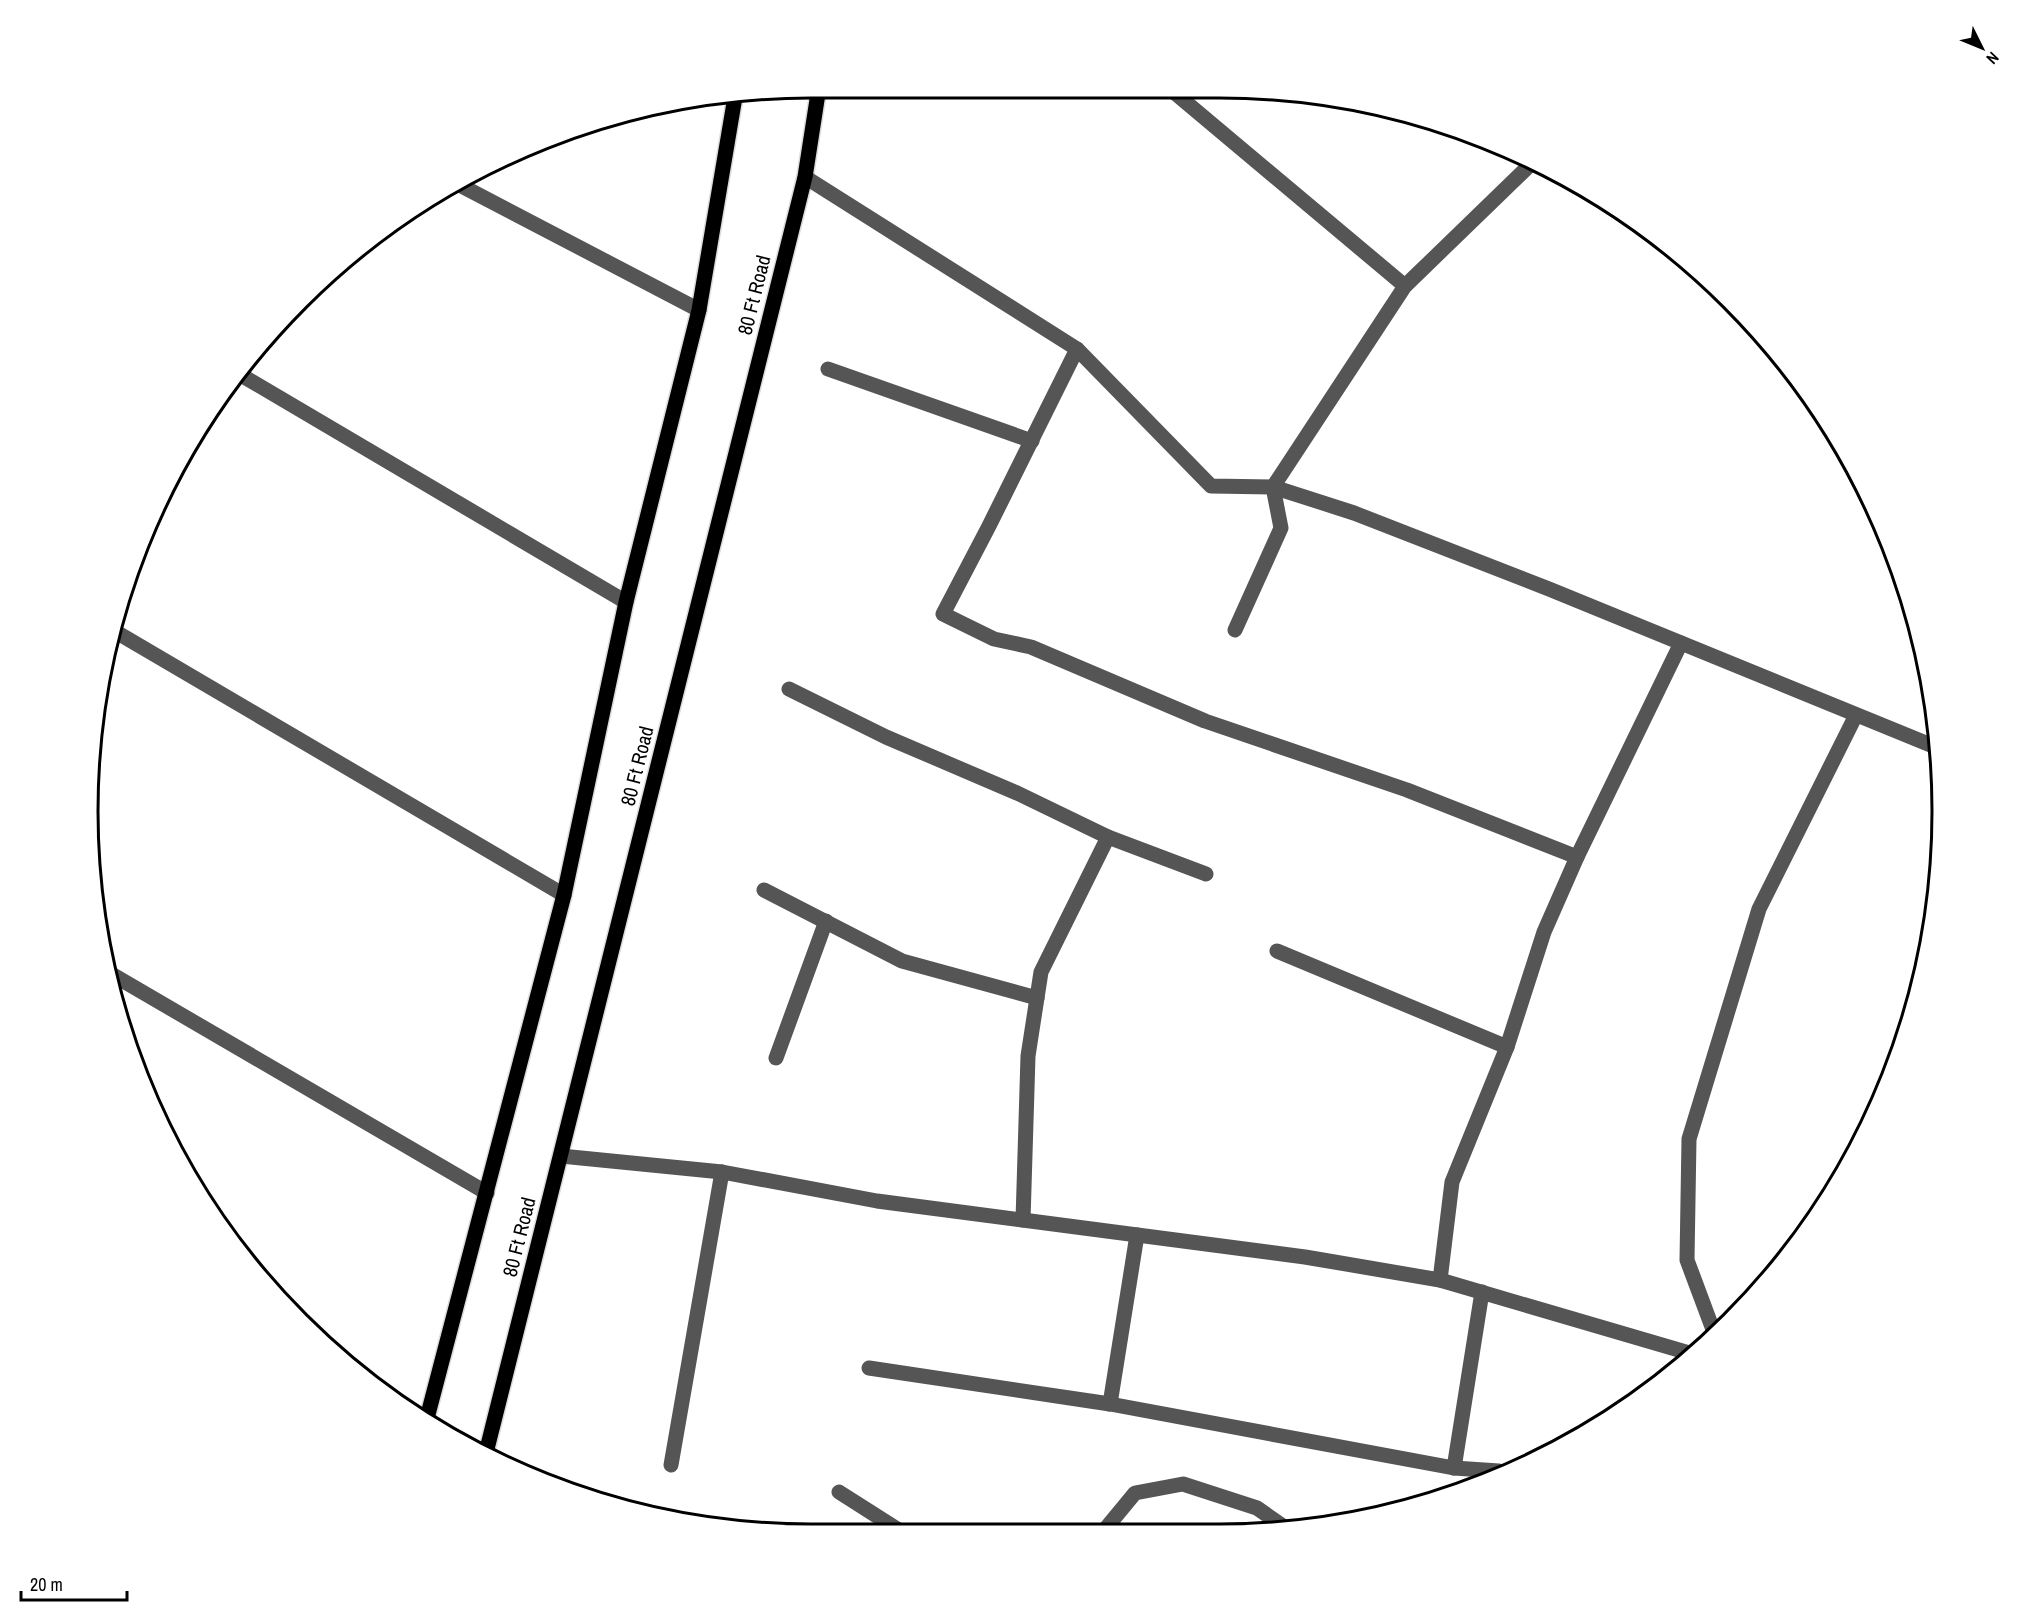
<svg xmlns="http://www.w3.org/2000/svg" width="2030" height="1621" font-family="'Archivo Narrow',sans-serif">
<rect width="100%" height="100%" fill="#fff"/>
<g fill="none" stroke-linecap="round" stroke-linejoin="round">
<defs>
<g id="major">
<path d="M426,1422L564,895L626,602L699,310L735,97"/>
<path d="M486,1453L805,177L819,87"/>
</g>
</defs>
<use href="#major" stroke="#dbdbdb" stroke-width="18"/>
<g stroke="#555" stroke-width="15">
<path d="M1169,88L1405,286"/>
<path d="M805,177L1077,349L1211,486L1273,487L1354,513L1549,589L1938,748"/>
<path d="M454,182L699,310"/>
<path d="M1077,349L989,526L943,614L994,639L1031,647L1205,721L1407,790L1577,857"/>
<path d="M828,369L1032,441"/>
<path d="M241,375L626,602"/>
<path d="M111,629L564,895"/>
<path d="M1235,630L1281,528L1273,487L1405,286L1533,162"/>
<path d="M789,689L886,737L1017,793L1108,837L1206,874"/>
<path d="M764,890L902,961L1037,998"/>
<path d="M1277,951L1507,1047"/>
<path d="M108,972L487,1193"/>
<path d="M776,1058L826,921"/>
<path d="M561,1156L722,1172"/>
<path d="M1023,1220L1028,1056L1041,972L1108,837"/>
<path d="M1440,1280L1452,1182L1507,1047L1544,932L1577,857L1681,643"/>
<path d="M1715,1335L1687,1260L1689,1139L1759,909L1856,715"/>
<path d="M869,1368L1110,1404L1454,1468L1499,1471"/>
<path d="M1110,1404L1137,1235"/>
<path d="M671,1465L722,1172L877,1201L1305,1257L1440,1280L1696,1355"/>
<path d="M1454,1468L1482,1292"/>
<path d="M839,1492L905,1534"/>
<path d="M1102,1533L1135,1493L1183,1484L1257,1508L1287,1529"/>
</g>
<use href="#major" stroke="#000" stroke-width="15"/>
</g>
<g text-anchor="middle" stroke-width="4.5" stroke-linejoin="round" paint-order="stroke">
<g font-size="20" fill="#000" stroke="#fff">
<text transform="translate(754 295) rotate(-76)" y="7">80 Ft Road</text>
<text transform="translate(637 766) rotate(-76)" y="7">80 Ft Road</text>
<text transform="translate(519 1237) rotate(-76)" y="7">80 Ft Road</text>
</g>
</g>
<path d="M0 0H2030V1621H0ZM811 98H1219A713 713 0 0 1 1932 811V811A713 713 0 0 1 1219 1524H811A713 713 0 0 1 98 811V811A713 713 0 0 1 811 98Z" fill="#fff" fill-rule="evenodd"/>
<path fill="none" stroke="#000" stroke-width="3" d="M811 98H1219A713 713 0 0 1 1932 811V811A713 713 0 0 1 1219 1524H811A713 713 0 0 1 98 811V811A713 713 0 0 1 811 98Z"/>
<g transform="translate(1982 48) rotate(133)" stroke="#ffffff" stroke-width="4.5" paint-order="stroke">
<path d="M0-4.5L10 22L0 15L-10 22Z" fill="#000000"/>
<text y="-9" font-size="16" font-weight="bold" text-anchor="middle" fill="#000000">N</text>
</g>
<path d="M21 1591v9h106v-9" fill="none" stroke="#000000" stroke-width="3"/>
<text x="30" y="1591" font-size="18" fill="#000000" stroke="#ffffff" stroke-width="4.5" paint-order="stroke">20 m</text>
</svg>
